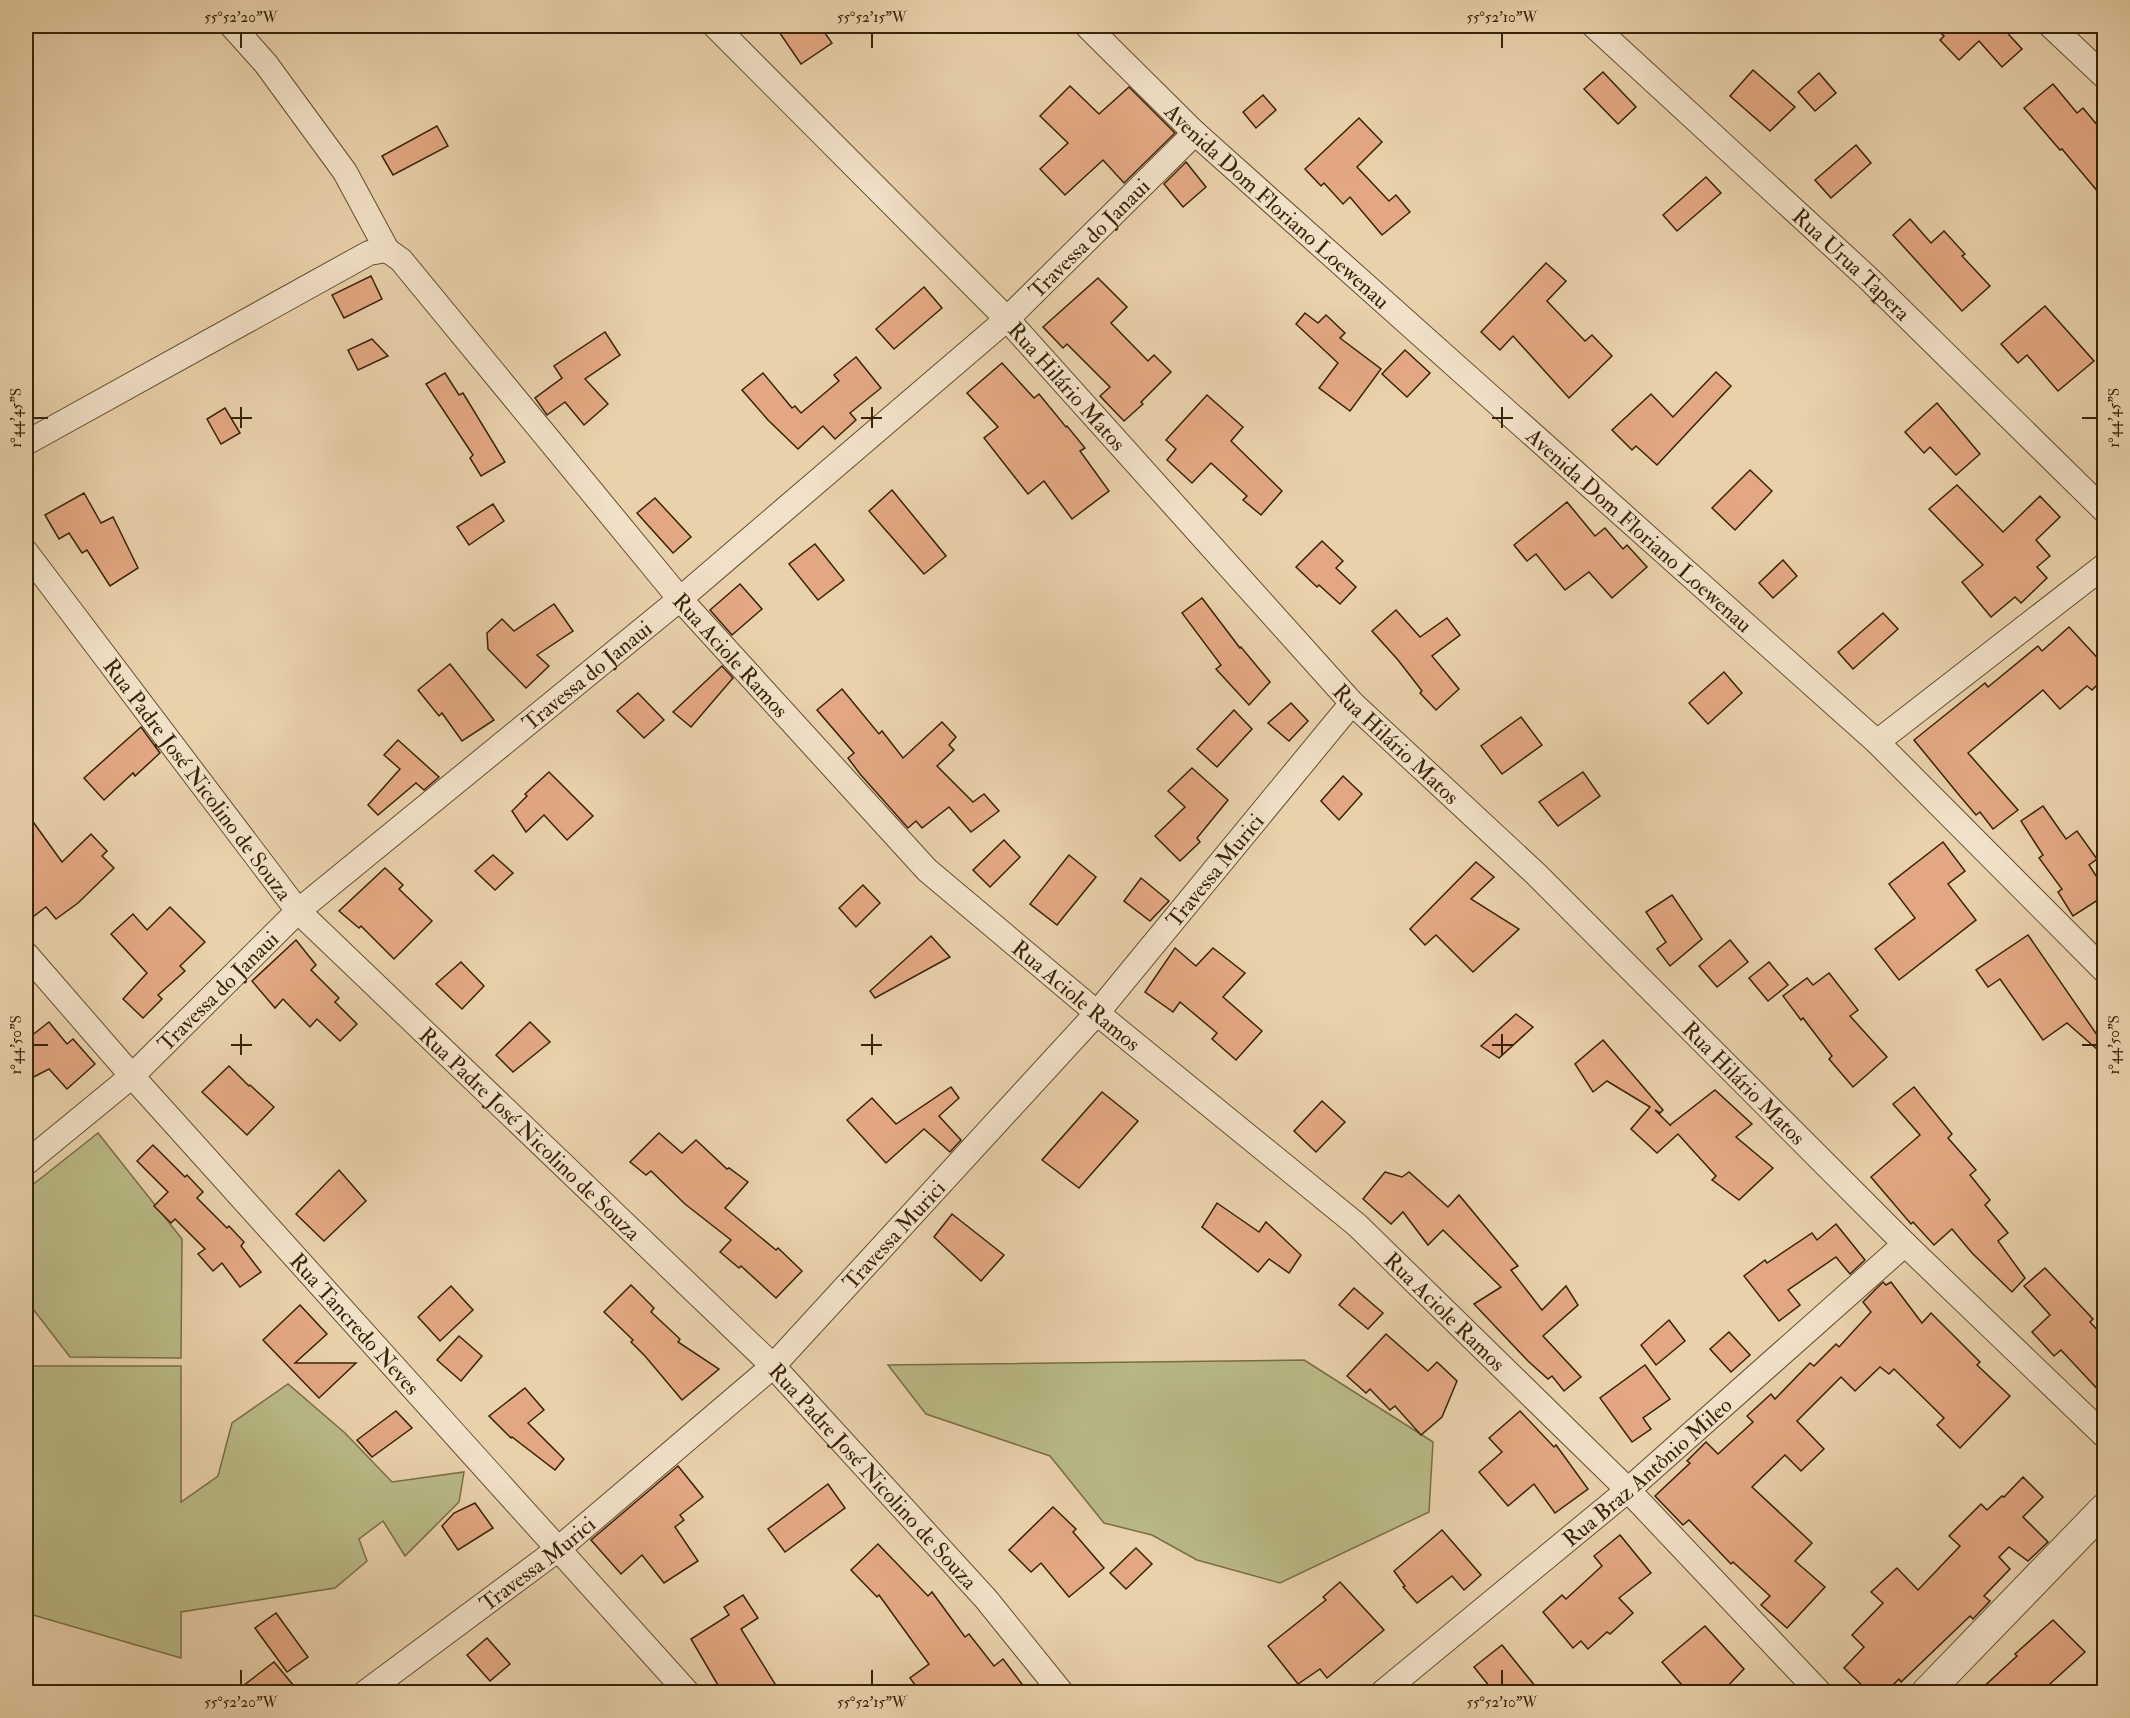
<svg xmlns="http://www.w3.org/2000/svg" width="2130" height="1718" font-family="'IM FELL Double Pica',serif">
<rect width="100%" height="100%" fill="#e9d1aa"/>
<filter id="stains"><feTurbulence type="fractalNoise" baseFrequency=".00333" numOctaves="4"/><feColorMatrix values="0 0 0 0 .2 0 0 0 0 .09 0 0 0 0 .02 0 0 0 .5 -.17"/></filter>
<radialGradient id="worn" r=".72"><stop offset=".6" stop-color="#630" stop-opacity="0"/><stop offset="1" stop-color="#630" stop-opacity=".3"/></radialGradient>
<g fill="#b9ba86" stroke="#786f46" stroke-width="1.5">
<path d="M98,1133L182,1239L181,1358L70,1357L26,1300V1190Z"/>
<path d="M1304,1360L1433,1442L1429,1512L1280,1583L1197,1560L1152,1535L1104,1523L1050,1456L926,1414L888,1365Z"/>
<path d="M26,1366H181V1502L218,1476L232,1423L288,1384L345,1433L392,1482L464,1472L459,1502L405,1556L383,1521L359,1539L367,1561L335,1588L181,1612V1658L26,1613Z"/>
</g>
<g fill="#e3a883" stroke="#382406" stroke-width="1.5">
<path d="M775,26H820L832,43L801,64Z"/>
<path d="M1933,26H2001L2022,49L2002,67L1979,41L1959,60L1940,40L1944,36Z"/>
<path d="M1753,70L1795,107L1770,131L1730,96Z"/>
<path d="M1603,72L1636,107L1618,124L1584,89Z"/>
<path d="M1819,73L1836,93L1815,111L1798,92Z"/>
<path d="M2053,84L2077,113L2083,108L2104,133V199L2062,149L2060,150L2024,108Z"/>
<path d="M1070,86L1099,114L1129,87L1175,133L1124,183L1103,160L1065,195L1040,169L1068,143L1040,116Z"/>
<path d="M1263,95L1276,110L1256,128L1243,112Z"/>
<path d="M1359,118L1382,142L1357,167L1389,201L1396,195L1410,212L1382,235L1350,197L1343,204L1324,183L1321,186L1305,169Z"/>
<path d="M437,126L448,146L393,175L382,156Z"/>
<path d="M1856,145L1871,163L1831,198L1815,180Z"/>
<path d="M1186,162L1206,187L1183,207L1164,184Z"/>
<path d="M1706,177L1721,193L1677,231L1663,215Z"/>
<path d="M1910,219L1931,243L1944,231L1965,254L1962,256L1990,286L1962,311L1893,235Z"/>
<path d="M1546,263L1566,281L1547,301L1585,341L1592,335L1612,356L1569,398L1513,336L1500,350L1481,332Z"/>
<path d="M371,276L382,299L344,318L332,295Z"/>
<path d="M1098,278L1127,307L1111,323L1148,361L1154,355L1171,372L1141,402L1143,404L1124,421L1100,396L1110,387L1067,344L1063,348L1043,327Z"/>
<path d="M924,287L942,308L894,349L876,329Z"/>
<path d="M2045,306L2094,361L2058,391L2027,355L2018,363L2001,344Z"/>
<path d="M1305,313L1318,323L1326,315L1345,333L1340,338L1381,369L1350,411L1319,388L1338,363L1296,324Z"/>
<path d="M605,332L620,355L585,379L608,404L584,425L565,402L547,415L535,398L562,378L554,366Z"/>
<path d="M372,339L388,356L358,370L348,350Z"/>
<path d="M1405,350L1430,373L1407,397L1382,374Z"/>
<path d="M856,357L881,388L850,413L856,420L835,439L823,426L798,449L768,420L742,390L763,373L792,408L795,406L801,413L839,381L834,375Z"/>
<path d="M1002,363L1034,398L1039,394L1066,427L1067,426L1085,448L1080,451L1109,491L1072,519L1044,481L1028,494L984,438L998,427L967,393Z"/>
<path d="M1716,372L1731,386L1657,465L1636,446L1632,450L1612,430L1651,394L1673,417Z"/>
<path d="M445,373L459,395L463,393L505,462L481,476L470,458L473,455L426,384Z"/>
<path d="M1207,395L1243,427L1231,441L1282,491L1261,515L1243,500L1247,496L1211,463L1192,483L1167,460L1176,449L1166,440Z"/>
<path d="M1937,403L1980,454L1956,475L1930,447L1924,453L1905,432Z"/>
<path d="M225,408L240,433L221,444L207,419Z"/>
<path d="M1750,470L1772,491L1735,530L1712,508Z"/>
<path d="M1957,485L2003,532L2040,496L2060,517L2036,540L2050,556L2037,567L2047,578L2021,603L2015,597L1991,617L1962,582L1983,565L1929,509Z"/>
<path d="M892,490L946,556L924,574L869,511Z"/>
<path d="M84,493L101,523L113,517L138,568L110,586L87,550L82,553L69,533L59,539L45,515Z"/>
<path d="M655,498L691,537L673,553L637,513Z"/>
<path d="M1567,502L1595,536L1605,528L1623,549L1627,545L1647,567L1612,598L1589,572L1565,590L1536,554L1527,561L1514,545Z"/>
<path d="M493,504L504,521L469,545L457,527Z"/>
<path d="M1322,541L1343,561L1336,568L1356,587L1340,604L1319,585L1317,587L1296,567Z"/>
<path d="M815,544L844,580L818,600L789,564Z"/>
<path d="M1783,560L1797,576L1773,598L1759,583Z"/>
<path d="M740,584L762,609L732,635L710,610Z"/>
<path d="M1202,598L1240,648L1241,647L1270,682L1249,705L1216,669L1221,665L1182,613Z"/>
<path d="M554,604L573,631L537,655L549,666L526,688L488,649L487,633L502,619L514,631Z"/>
<path d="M1396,610L1420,637L1447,618L1460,635L1432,656L1459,689L1436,710L1420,693L1422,691L1398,660L1372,631Z"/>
<path d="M1883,613L1898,629L1853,669L1838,652Z"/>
<path d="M2069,627L2104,665V678L2092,690L2087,686L2060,709L2043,690L1968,753L2018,810L1993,829L1980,812L1976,815L1959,795L1914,740L1985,683L1988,687L2038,646L2042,651Z"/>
<path d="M450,664L494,720L462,741L442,713L439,716L418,690Z"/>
<path d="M722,666L733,678L691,727L673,712Z"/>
<path d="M1724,672L1742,693L1708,724L1689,703Z"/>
<path d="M842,689L879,734L882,731L903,758L942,722L956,737L949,745L954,750L937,766L973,802L984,794L999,811L971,832L949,807L922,828L916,821L908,828L860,774L848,758L854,753L817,710Z"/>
<path d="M638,693L664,720L644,738L617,711Z"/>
<path d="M1291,703L1308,721L1289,741L1268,723Z"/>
<path d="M1234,710L1252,729L1217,767L1197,749Z"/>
<path d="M1521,717L1542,745L1502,774L1481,746Z"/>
<path d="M141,727L160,753L135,776L133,773L104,800L84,778Z"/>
<path d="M398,740L439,777L424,790L416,783L378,815L368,805L400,769L384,755Z"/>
<path d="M1192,768L1228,800L1197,838L1200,842L1180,861L1155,836L1185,807L1168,791Z"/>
<path d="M549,772L593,816L567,840L544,815L526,832L512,811L527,796L525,794Z"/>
<path d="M1583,772L1600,796L1558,826L1539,802Z"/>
<path d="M1343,776L1362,794L1339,820L1321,801Z"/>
<path d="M2043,806L2066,839L2077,831L2097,859L2089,865L2104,888V896L2073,916L2058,892L2062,889L2039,858L2043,855L2021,821Z"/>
<path d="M26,812L62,862L91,834L107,851L102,856L114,868L78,903L56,919L46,907L26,922Z"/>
<path d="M1004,840L1020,857L990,887L973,870Z"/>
<path d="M1943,842L1965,871L1948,884L1976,920L1899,980L1875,949L1915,918L1889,884Z"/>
<path d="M493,855L513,873L495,890L475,871Z"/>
<path d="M1069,855L1096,877L1057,925L1030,904Z"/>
<path d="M1476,862L1494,877L1471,899L1519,929L1473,972L1436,935L1425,945L1410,929Z"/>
<path d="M385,868L403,885L399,889L432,921L394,959L361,926L359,928L339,911Z"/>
<path d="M1141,878L1169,901L1150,921L1124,901Z"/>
<path d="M863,885L880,903L856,927L839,908Z"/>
<path d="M1672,895L1702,939L1670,966L1657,949L1666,942L1646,912Z"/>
<path d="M170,907L205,942L180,966L185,971L158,995L162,999L143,1018L123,999L147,973L111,934L133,914L147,930Z"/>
<path d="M2028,935L2104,1045L2099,1051L2067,1023L2043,1040L2000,979L1988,987L1976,970Z"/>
<path d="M931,936L950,957L875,998L870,991Z"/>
<path d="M296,940L316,965L311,970L339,998L335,1002L357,1024L340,1041L317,1019L310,1027L283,999L275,1008L252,981Z"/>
<path d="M1730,940L1748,962L1717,987L1699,966Z"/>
<path d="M1175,948L1196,966L1213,948L1245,973L1223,997L1262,1031L1236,1060L1212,1039L1217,1033L1180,1002L1173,1012L1145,992Z"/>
<path d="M461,962L484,986L462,1009L436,984Z"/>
<path d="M1769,962L1788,985L1768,1001L1749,978Z"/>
<path d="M1829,973L1858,1010L1850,1016L1887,1057L1853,1087L1829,1059L1832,1056L1803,1018L1801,1020L1783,996L1807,978L1813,985Z"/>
<path d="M1516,1014L1533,1027L1499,1058L1481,1046Z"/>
<path d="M49,1022L67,1044L73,1039L95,1064L67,1089L49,1069L26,1081V1040Z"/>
<path d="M530,1022L550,1042L513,1072L496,1055Z"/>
<path d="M1603,1040L1663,1110L1660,1113L1655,1110L1671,1126L1670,1125L1715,1090L1752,1124L1736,1137L1773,1168L1739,1200L1712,1180L1716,1176L1678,1134L1657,1153L1631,1129L1650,1107L1607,1081L1593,1092L1575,1064Z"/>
<path d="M229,1066L249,1086L250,1085L274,1107L247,1135L202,1092Z"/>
<path d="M951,1087L959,1098L939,1116L961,1140L950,1152L924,1129L886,1163L847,1120L872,1098L896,1124Z"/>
<path d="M1914,1087L1952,1134L1948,1138L1976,1170L1970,1175L1990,1200L1985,1205L2008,1233L1998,1241L2025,1278L2012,1292L1972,1253L1952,1229L1934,1245L1913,1222L1911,1224L1871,1177L1920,1135L1893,1104Z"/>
<path d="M1102,1092L1138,1121L1079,1188L1042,1160Z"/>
<path d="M1322,1101L1345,1122L1316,1152L1294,1131Z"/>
<path d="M659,1133L682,1153L696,1140L727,1169L729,1168L748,1182L725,1208L776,1250L778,1248L802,1271L776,1298L741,1266L739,1268L720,1252L731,1240L685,1204L651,1171L646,1175L630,1162Z"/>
<path d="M153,1145L185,1177L187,1175L203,1192L197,1198L227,1228L229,1226L244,1242L241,1246L261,1272L240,1287L222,1263L213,1271L198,1254L205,1249L175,1219L171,1223L154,1206L168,1192L137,1161Z"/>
<path d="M339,1170L366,1201L324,1241L296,1214Z"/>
<path d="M1385,1172L1402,1177L1409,1172L1448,1207L1459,1195L1518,1266L1511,1270L1542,1310L1566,1286L1578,1305L1543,1336L1581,1377L1564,1391L1552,1376L1548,1379L1528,1361L1474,1304L1501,1287L1443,1230L1428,1245L1403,1212L1391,1224L1363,1199Z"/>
<path d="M1217,1203L1259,1232L1266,1222L1301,1255L1289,1273L1269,1259L1258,1272L1202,1227Z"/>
<path d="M952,1214L1004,1255L981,1281L934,1237Z"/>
<path d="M1836,1224L1865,1260L1850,1274L1836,1257L1788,1290L1800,1305L1779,1321L1744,1276L1765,1260L1767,1263L1812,1233L1817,1240Z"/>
<path d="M2045,1268L2093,1319L2090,1322L2104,1337V1396L2061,1350L2054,1356L2032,1332L2050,1315L2024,1286Z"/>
<path d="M1883,1282L1886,1285L1891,1282L1922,1323L1931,1313L1980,1362L1977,1365L2010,1396L1960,1448L1937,1425L1944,1418L1894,1369L1889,1374L1880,1367L1855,1391L1841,1377L1797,1421L1824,1449L1801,1471L1785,1455L1752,1487L1812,1543L1795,1561L1825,1587L1787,1628L1761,1605L1770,1596L1733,1562L1731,1564L1689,1520L1683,1525L1655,1496L1690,1463L1687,1461L1706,1442L1718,1454L1753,1422L1747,1416L1771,1394L1775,1399L1810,1363L1814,1366L1836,1344L1839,1347L1871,1312L1863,1302Z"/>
<path d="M631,1285L654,1308L651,1312L680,1339L678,1342L719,1369L682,1400L645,1356L631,1342L633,1340L604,1312Z"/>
<path d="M451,1286L473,1310L440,1341L418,1317Z"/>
<path d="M1354,1288L1383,1313L1368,1329L1339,1305Z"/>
<path d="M300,1305L327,1334L295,1363H356L319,1398L263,1340Z"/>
<path d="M1669,1320L1685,1341L1656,1365L1641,1345Z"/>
<path d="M1729,1332L1750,1355L1731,1372L1710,1349Z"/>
<path d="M1386,1334L1428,1371L1437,1362L1457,1381L1442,1417L1421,1435L1395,1406L1390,1410L1370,1389L1366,1393L1347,1376Z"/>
<path d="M459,1336L482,1356L461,1381L437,1360Z"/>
<path d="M1645,1365L1670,1399L1643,1418L1651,1429L1632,1442L1600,1398Z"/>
<path d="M525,1388L544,1410L528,1423L564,1459L555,1470L512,1437L511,1438L489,1416Z"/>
<path d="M396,1411L412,1428L372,1457L357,1440Z"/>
<path d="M1520,1411L1554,1447L1556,1445L1588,1489L1555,1513L1534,1484L1508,1506L1479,1472L1502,1452L1489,1438Z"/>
<path d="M678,1466L703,1497L680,1515L684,1520L675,1527L698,1561L664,1583L642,1555L621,1574L591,1540Z"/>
<path d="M2023,1477L2043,1497L2023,1517L2048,1542L2028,1561L2009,1547L1999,1557L2010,1569L1984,1596L1990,1601L1973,1619L1970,1616L1901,1682L1899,1679L1886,1692H1869L1844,1668L1864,1647L1852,1635L1883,1603L1871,1592L1897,1568L1918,1590L1960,1546L1949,1536L1981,1504L1987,1510L2002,1496L2004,1497Z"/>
<path d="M828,1484L845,1508L785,1552L768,1529Z"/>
<path d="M475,1503L493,1528L458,1550L442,1526L454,1513Z"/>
<path d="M1053,1507L1076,1529L1073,1532L1104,1568L1069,1597L1041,1563L1031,1572L1009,1550Z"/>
<path d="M1442,1530L1481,1575L1464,1590L1452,1576L1417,1603L1403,1587L1405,1586L1394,1571Z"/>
<path d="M1620,1535L1651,1573L1619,1598L1633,1613L1610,1634L1607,1632L1588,1649L1581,1641L1573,1648L1543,1612L1562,1595L1566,1599L1602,1566L1594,1556Z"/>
<path d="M878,1544L928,1596L932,1592L965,1637L969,1634L994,1666L1003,1659L1028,1692H920L910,1678L929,1664L879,1595L877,1597L851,1570Z"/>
<path d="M1136,1548L1152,1564L1126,1589L1110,1573Z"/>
<path d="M1340,1582L1384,1630L1327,1678L1320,1669L1298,1684L1268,1646L1326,1600L1323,1597Z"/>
<path d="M743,1595L758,1618L741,1629L780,1692H722L691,1639L729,1615L724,1607Z"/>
<path d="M276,1613L308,1657L287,1672L255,1628Z"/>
<path d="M2053,1620L2085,1652L2041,1692H1978L2017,1656L2015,1654Z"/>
<path d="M1705,1626L1744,1669L1722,1692H1688L1662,1662Z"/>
<path d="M487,1638L510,1664L490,1681L467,1655Z"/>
<path d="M1502,1645L1540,1692H1494L1474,1667Z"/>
<path d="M274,1662L299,1692H235Z"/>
</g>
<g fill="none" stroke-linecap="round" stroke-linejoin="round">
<defs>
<g id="minor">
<path d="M232,26L266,64L345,172L387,250"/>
<path id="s1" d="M715,26L1007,319L1352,703L1536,874L1905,1244L2104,1435"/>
<path id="s2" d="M1087,26L1195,133L1877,742L2104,970"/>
<path id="s3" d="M1594,26L1869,279L2104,510"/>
<path d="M2051,26L2104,76"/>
<path id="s4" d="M387,250L401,260L680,599L927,870L1097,1013L1357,1225L1628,1490L1819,1692"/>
<path d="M26,443L369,253L387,250"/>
<path id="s5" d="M26,552L298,911L773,1366L986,1599L1061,1692"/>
<path d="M1877,742L2104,566"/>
<path id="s6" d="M26,954L132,1076L687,1692"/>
<path id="s7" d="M26,1163L132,1076L298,911L680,599L1007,319L1195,133"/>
<path id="s8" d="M366,1692L557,1550L773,1366L1097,1013L1352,703"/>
<path id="s9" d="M1383,1692L1628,1490L1905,1244"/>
</g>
<path id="tertiary" d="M1927,1692L2104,1509"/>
</defs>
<use href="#minor" stroke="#644f2f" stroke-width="26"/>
<use href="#tertiary" stroke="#644f2f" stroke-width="32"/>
<use href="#minor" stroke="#f1e1c8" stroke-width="24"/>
<use href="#tertiary" stroke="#f1e1c8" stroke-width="30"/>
</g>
<path fill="none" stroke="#382406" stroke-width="2" d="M241,33V48M872,33V48M1502,33V48M241,407V428M872,407V428M1502,407V428M33,418H48M231,418H252M861,418H882M1492,418H1513M2082,418H2097M241,1034V1055M872,1034V1055M1502,1034V1055M33,1045H48M231,1045H252M861,1045H882M1492,1045H1513M2082,1045H2097M241,1670V1685M872,1670V1685M1502,1670V1685"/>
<g text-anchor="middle" stroke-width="4.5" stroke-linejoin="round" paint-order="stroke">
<g font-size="22" fill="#382406" stroke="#f1e1c8">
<text dy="8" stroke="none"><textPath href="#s2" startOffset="262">Avenida Dom Floriano Loewenau</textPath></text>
<text dy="8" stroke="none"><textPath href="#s7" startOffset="1410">Travessa do Janaui</textPath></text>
<text dy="8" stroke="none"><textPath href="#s3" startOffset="351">Rua Urua Tapera</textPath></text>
<text dy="8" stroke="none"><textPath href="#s1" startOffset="504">Rua Hilário Matos</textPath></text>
<text dy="8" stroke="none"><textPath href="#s2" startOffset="748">Avenida Dom Floriano Loewenau</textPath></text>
<text dy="8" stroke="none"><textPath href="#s4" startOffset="532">Rua Aciole Ramos</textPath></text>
<text dy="8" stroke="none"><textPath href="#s7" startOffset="744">Travessa do Janaui</textPath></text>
<text dy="8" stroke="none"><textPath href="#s1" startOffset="990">Rua Hilário Matos</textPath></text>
<text dy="8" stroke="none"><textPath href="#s5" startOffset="285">Rua Padre José Nicolino de Souza</textPath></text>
<text dy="8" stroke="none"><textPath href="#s8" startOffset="1186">Travessa Murici</textPath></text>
<text dy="8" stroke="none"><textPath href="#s7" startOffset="258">Travessa do Janaui</textPath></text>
<text dy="8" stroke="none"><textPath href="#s4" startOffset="1018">Rua Aciole Ramos</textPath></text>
<text dy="8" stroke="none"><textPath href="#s1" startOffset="1476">Rua Hilário Matos</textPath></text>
<text dy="8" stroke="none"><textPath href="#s5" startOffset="772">Rua Padre José Nicolino de Souza</textPath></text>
<text dy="8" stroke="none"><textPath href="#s8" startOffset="700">Travessa Murici</textPath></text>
<text dy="8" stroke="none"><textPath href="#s4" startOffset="1504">Rua Aciole Ramos</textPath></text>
<text dy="8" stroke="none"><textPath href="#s6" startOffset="495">Rua Tancredo Neves</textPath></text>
<text dy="8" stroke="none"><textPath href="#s9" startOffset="344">Rua Braz Antônio Mileo</textPath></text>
<text dy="8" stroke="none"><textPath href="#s5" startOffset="1257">Rua Padre José Nicolino de Souza</textPath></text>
<text dy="8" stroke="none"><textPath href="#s8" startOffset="214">Travessa Murici</textPath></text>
</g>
</g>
<rect width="2130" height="1718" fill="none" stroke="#e9d1aa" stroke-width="66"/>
<rect x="33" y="33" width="2064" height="1652" fill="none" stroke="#382406" stroke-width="2"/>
<g font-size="15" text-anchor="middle" fill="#382406">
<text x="241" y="22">55°52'20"W</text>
<text x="872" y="22">55°52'15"W</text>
<text x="1502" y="22">55°52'10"W</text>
<text transform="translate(16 418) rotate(-90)" y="5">1°44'45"S</text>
<text transform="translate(2114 418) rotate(-90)" y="5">1°44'45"S</text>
<text transform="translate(16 1045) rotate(-90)" y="5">1°44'50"S</text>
<text transform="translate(2114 1045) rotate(-90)" y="5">1°44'50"S</text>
<text x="241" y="1707">55°52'20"W</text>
<text x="872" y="1707">55°52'15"W</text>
<text x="1502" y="1707">55°52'10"W</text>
</g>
<rect width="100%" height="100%" filter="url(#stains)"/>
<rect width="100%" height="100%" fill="url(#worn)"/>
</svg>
